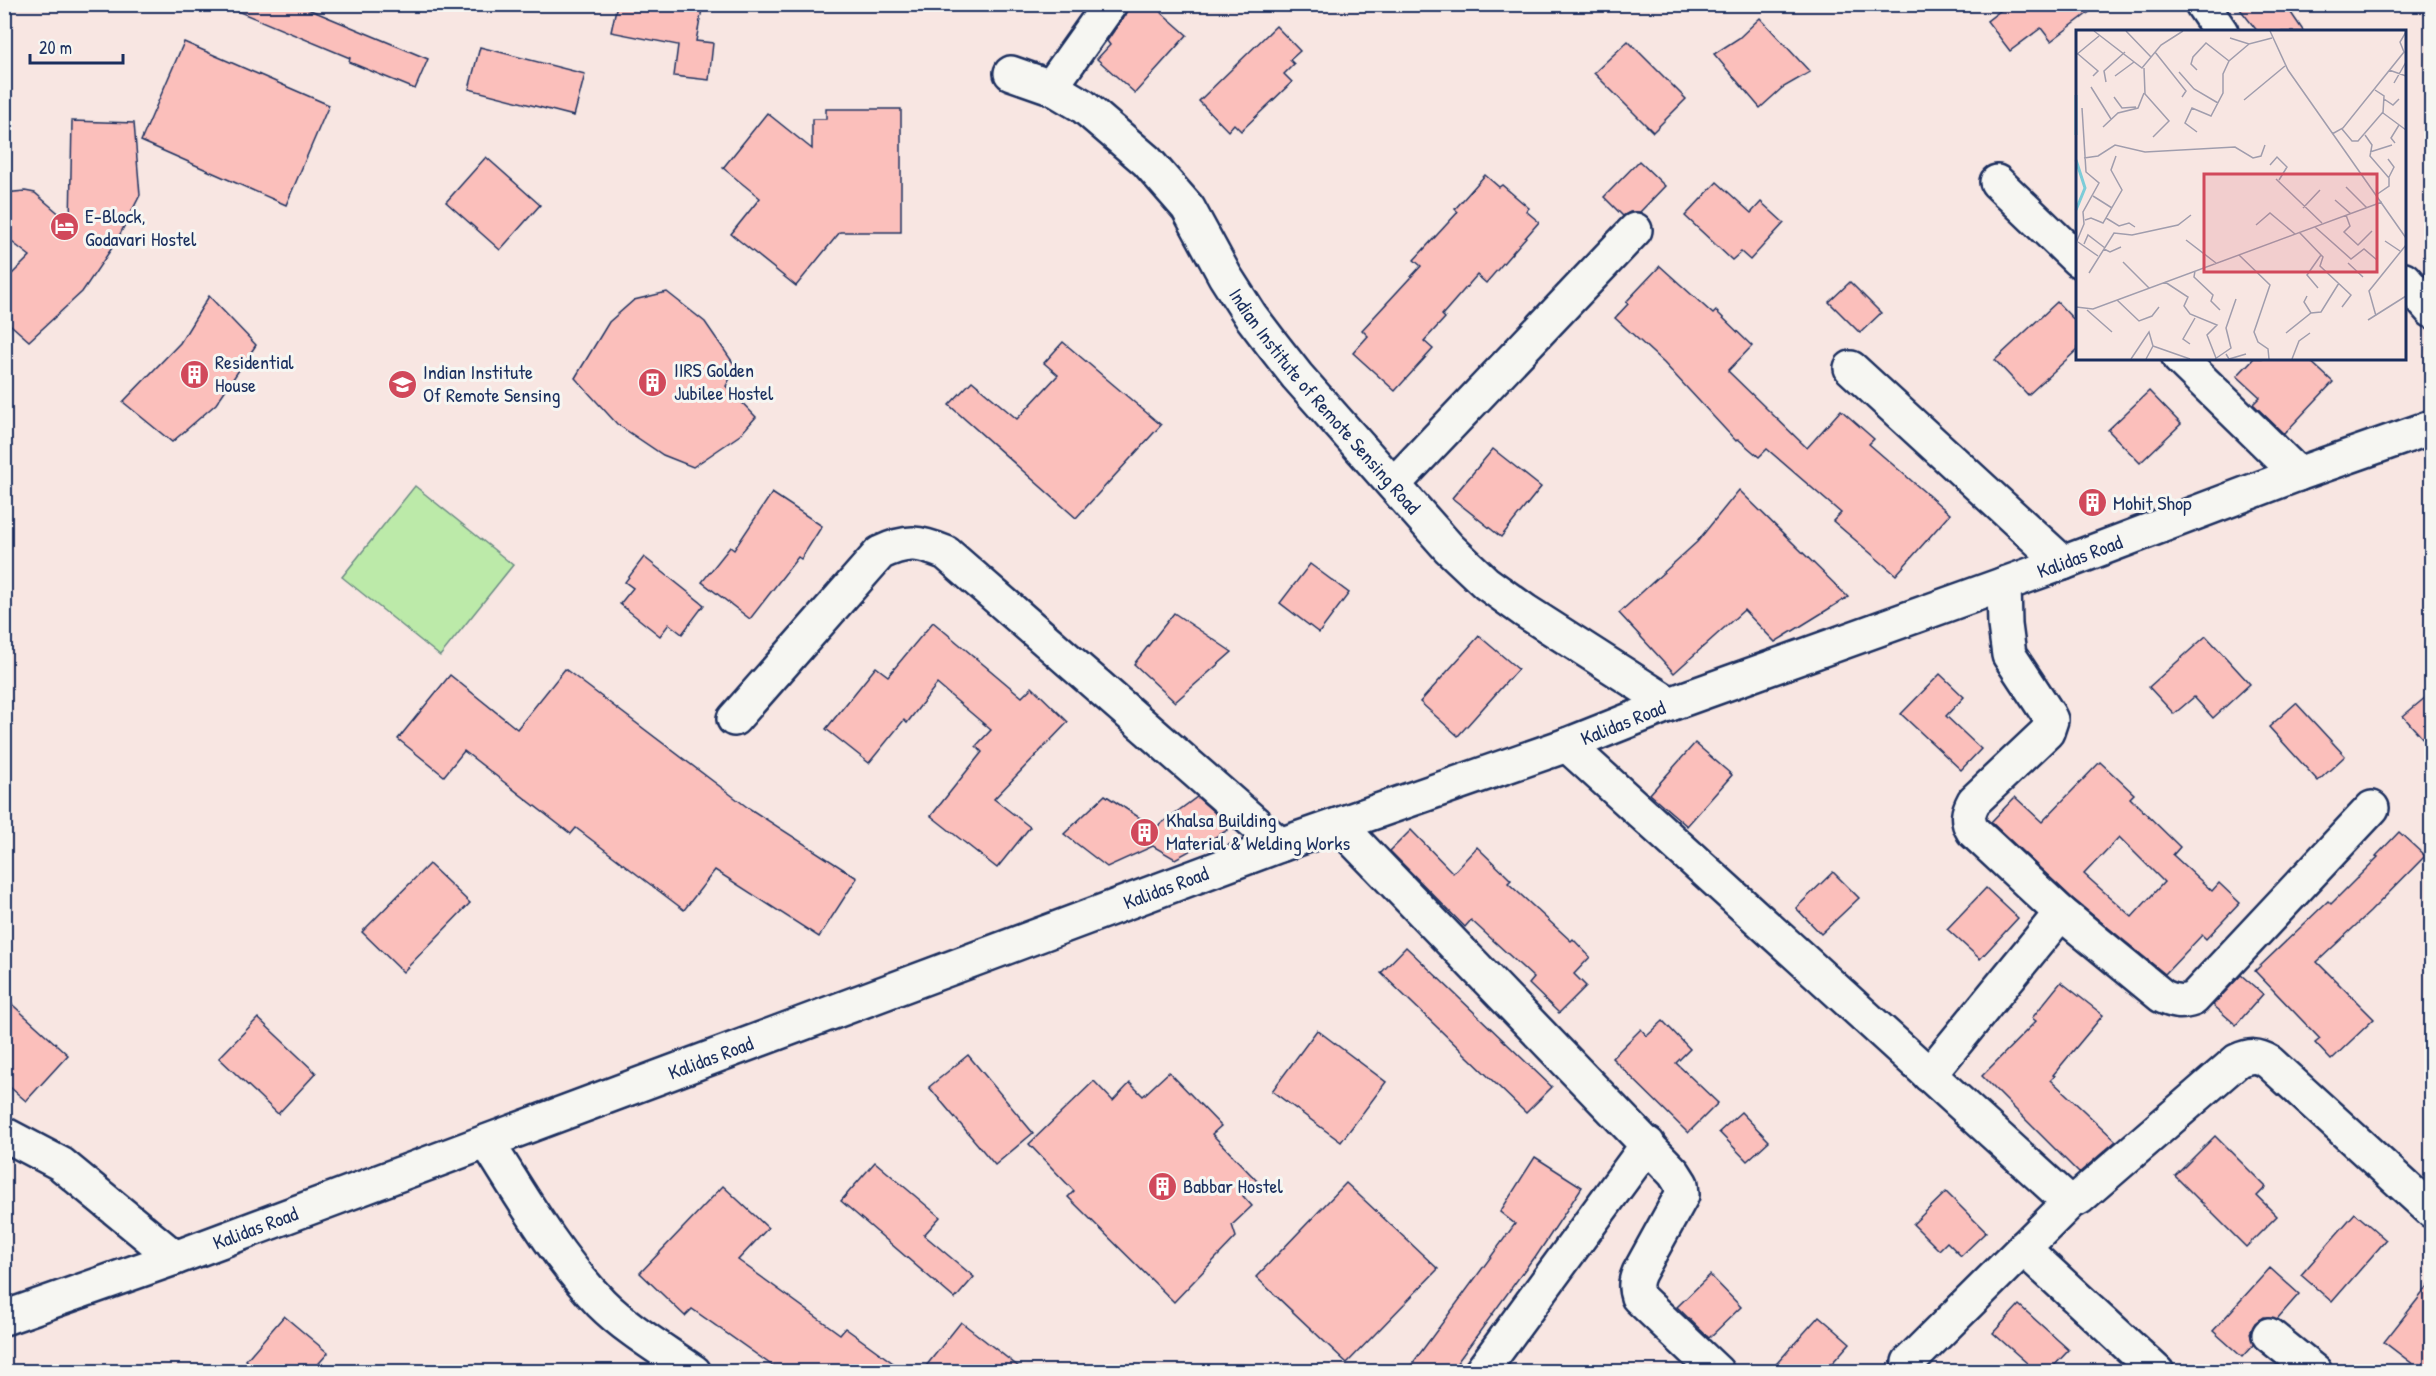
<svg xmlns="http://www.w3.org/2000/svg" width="2436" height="1376" font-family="'Patrick Hand',sans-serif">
<rect width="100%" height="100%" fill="#f8e6e2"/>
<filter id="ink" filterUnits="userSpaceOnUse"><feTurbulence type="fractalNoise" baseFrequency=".0167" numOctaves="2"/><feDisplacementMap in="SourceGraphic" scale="12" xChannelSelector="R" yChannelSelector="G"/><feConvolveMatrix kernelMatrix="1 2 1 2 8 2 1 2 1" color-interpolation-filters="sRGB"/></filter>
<g filter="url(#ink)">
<path fill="#bceaa9" stroke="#6c8c84" stroke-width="1.5" d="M415,486L513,565L440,656L342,577Z"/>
<g fill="#fbbfbb" stroke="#1b2f5e" stroke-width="1.5" fill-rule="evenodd">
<path d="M296,4L428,59L415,89L349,62L350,58L223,5Z"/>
<path d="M617,4H703L696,41L713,43L709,80L674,76L678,45L611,32Z"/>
<path d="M1152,4L1187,35L1135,93L1097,59L1110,45L1107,41L1125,15L1129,4Z"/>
<path d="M2009,4H2100L2051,41L2041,28L2010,51L1987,21Z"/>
<path d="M2236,4H2285L2304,32H2258Z"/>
<path d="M1760,18L1810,72L1782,88L1760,108L1714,54L1739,38Z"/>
<path d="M1276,26L1300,51L1290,60L1294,64L1284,74L1292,82L1241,131L1234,124L1228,131L1199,101Z"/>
<path d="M1628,41L1686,99L1653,132L1594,73Z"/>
<path d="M184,42L329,105L286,205L141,141Z"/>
<path d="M480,47L585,74L574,116L469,89Z"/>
<path d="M826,109H901V232H840L796,286L731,234L760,198L723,168L767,113L812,149V119H826Z"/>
<path d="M72,121L134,123L140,195L116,242L82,292L29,341L4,319V282L30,256L4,236V193L25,191L35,193L70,223Z"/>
<path d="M486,157L540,205L500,250L446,202Z"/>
<path d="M1639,161L1665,186L1640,212H1630L1623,216L1604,197Z"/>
<path d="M1485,175L1499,187L1502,185L1529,208L1526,211L1539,222L1486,283L1477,275L1442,315L1445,318L1424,341L1433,349L1395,391L1353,353L1368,336L1362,330L1421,266L1414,260L1458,212L1455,209Z"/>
<path d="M1717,182L1751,213L1761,202L1784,223L1750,260L1741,252L1732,260L1685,216Z"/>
<path d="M1660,266L1713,314L1716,311L1752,346L1728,371L1807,448L1841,410L1874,439L1869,444L1950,514L1896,575L1833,521L1841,513L1767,449L1759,457L1738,439L1736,441L1664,363L1615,318L1628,304L1626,302Z"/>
<path d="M1850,282L1881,313L1860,333L1829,302Z"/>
<path d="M667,292L705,322L736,367L726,386L756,417L740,435L693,467L663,455L617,424L575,378L609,322L634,300Z"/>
<path d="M209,296L256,345L216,404L172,442L123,402L180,343Z"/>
<path d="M2057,302L2078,324V349L2028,395L1995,360Z"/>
<path d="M1063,342L1161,425L1076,518L949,405L972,381L1017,419L1058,375L1044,363Z"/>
<path d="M2254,358H2307L2333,382L2284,434L2253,404L2260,397L2237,376Z"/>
<path d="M2149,391L2181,424L2140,463L2108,430Z"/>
<path d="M1493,449L1541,487L1501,537L1452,498Z"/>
<path d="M1739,490L1848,597L1775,642L1744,610L1674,673L1619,613L1697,542Z"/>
<path d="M772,493L822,526L801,559L798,557L750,619L702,582L730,547L734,550Z"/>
<path d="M644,557L704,605L682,634L669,624L660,636L620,604L633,588L625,582Z"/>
<path d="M1310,564L1349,593L1319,633L1280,603Z"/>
<path d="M1174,613L1232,652L1175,702L1134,664Z"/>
<path d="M933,622L1022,697L1032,687L1068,722L994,799L1030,827L997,868L931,816L982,752L976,746L991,730L937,684L907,723L904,720L869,763L826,729L876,667L888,676Z"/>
<path d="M1479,636L1518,669L1458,736L1420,702Z"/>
<path d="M2206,636L2250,684L2213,718L2194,697L2174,714L2149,687Z"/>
<path d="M565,669L747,807L857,878L819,937L715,870L684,910L576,828L571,834L464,751L444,776L398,739L450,675L517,729Z"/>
<path d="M1940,674L1964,697L1946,716L1981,749L1961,770L1901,714Z"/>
<path d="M2432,692V749L2403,716Z"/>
<path d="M2296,703L2345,756L2318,781L2269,727Z"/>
<path d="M1695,743L1732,775L1687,826L1650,794Z"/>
<path d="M2100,762L2134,794L2130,798L2180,847L2173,855L2212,891L2219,883L2240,903L2206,939L2202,935L2165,974L2073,899L1991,822L2015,797L2042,822ZM2119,837L2164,882L2132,917L2084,874Z"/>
<path d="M1105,795L1155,828L1197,797L1214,812L1228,830L1175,859L1153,846L1107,867L1064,834Z"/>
<path d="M1411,830L1453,873L1477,847L1511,880L1508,883L1571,941L1573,939L1590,957L1574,974L1586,986L1559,1013L1529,984L1534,978L1471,920L1465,927L1390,851Z"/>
<path d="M2399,832L2425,856L2370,912L2317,962L2374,1019L2331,1060L2315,1043L2320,1039L2255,971L2328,901L2331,904L2378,857L2376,856Z"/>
<path d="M429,864L470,903L403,972L362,932Z"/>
<path d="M1833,872L1859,898L1821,934L1796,908Z"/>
<path d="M1986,888L2018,918L1980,959L1947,929Z"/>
<path d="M1406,947L1552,1087L1526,1113L1381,973Z"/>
<path d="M2241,975L2263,994L2236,1025L2213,1005Z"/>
<path d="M2061,982L2103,1015L2053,1075L2055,1076L2051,1080L2116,1141L2079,1173L1982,1076L2036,1021L2032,1018Z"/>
<path d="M4,997L68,1055L26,1101L4,1082Z"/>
<path d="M258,1018L316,1073L278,1114L219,1058Z"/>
<path d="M1663,1021L1690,1049L1676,1063L1718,1103L1688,1133L1612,1058L1641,1029L1647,1036Z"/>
<path d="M1317,1030L1386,1082L1341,1142L1272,1091Z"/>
<path d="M968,1055L1033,1133L995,1165L929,1087Z"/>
<path d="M1169,1072L1221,1126L1212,1134L1258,1182L1243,1196L1252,1206L1232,1225L1236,1237L1174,1302L1068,1197L1074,1191L1029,1144L1094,1081L1113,1101L1130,1083L1143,1096Z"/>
<path d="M1741,1112L1769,1141L1747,1161L1719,1132Z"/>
<path d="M2215,1136L2266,1187L2257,1196L2277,1216L2246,1247L2175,1176Z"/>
<path d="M1535,1157L1582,1187L1535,1258L1534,1257L1451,1371H1407L1515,1224L1500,1212Z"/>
<path d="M875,1162L940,1217L924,1235L974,1277L955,1299L841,1201Z"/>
<path d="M1346,1183L1438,1269L1347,1363L1256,1277Z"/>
<path d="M723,1186L768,1228L738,1260L840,1334L845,1328L904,1371H780L692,1309L685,1316L640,1273Z"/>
<path d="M1946,1192L1986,1232L1961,1256L1947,1242L1939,1250L1913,1224Z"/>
<path d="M2355,1213L2386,1240L2332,1302L2301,1275Z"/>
<path d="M2270,1268L2299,1294L2277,1319L2263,1317L2255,1323L2250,1333L2253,1345L2242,1357L2213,1331Z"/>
<path d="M1710,1275L1741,1307L1709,1338L1677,1307Z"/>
<path d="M2432,1281V1371H2422L2384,1342Z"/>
<path d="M2019,1305L2069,1350L2049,1371H2036L1993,1333Z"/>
<path d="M284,1316L328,1353L312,1371H258L246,1360Z"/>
<path d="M1819,1316L1850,1343L1825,1371H1770Z"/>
<path d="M961,1322L1024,1371H922Z"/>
</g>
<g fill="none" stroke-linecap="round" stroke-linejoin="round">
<defs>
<g id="minor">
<path id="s1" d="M1011,73L1051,87L1083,106L1147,161L1188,208L1225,276L1250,315L1272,344L1297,376L1449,548L1486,583L1525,611L1670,704"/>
<path d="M1051,87L1110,4"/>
<path d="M1997,182L2078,260"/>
<path d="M2179,358L2298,474"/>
<path d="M1851,368L2063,563"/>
<path d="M1394,484L1635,230"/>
<path d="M2004,584L2005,625L2009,655L2048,714L2051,720L2047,732L1974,801C1968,812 1966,820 1973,831L2061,913L2162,996C2174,1002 2181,1003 2193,999L2372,808"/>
<path d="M734,719L880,553C907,540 919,542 946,553L1280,845"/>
<path d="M1567,745L2067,1200L2079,1198L2237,1061C2250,1055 2258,1055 2269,1062L2432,1211"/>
<path d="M1339,825L1674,1173L1681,1184L1682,1195L1639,1273C1635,1282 1635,1288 1638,1297L1717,1372"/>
<path d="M1929,1075L2061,913"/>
<path d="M4,1134L61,1164L175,1258"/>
<path d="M487,1142C522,1197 555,1255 601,1303C628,1330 663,1350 694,1372"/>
<path d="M2023,1248L2157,1372"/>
<path d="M2269,1335L2315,1372"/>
<path d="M1909,1362L2071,1201"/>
<path d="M1481,1372L1648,1144"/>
</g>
<g id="tertiary">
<path d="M2202,4L2221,32"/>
<path d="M2404,279L2432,311"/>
<path id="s2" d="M4,1318L175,1258L1280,845L1567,745L1670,704L2063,563L2298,474L2432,427"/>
</g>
</defs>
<use href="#minor" stroke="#1b2f5e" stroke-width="38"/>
<use href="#tertiary" stroke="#1b2f5e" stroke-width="38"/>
<use href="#minor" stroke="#f6f6f2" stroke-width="33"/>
<use href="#tertiary" stroke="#f6f6f2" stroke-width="33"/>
</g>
</g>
<defs>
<symbol id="hotel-disc" viewBox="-11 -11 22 22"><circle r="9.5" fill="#d1495b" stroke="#f6f6f2"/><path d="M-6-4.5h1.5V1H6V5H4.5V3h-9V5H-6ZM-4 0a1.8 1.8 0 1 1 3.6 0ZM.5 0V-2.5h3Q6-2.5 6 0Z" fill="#fff"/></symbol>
<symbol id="building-disc" viewBox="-11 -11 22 22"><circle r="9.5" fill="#d1495b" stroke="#f6f6f2"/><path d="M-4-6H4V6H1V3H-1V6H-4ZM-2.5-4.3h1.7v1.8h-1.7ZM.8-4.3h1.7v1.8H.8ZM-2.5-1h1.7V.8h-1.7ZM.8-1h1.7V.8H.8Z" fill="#fff"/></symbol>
<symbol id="university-disc" viewBox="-11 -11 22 22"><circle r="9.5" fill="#d1495b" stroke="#f6f6f2"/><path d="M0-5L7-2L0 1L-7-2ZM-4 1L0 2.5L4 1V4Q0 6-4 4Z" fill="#fff"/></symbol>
</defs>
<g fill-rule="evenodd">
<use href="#hotel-disc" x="48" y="210" width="33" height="33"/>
<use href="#building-disc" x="178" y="358" width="33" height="33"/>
<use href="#building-disc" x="636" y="366" width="33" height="33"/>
<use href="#university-disc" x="386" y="368" width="33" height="33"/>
<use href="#building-disc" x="2076" y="486" width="33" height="33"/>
<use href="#building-disc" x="1128" y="816" width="33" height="33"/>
<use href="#building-disc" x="1146" y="1170" width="33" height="33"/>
</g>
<g text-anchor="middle" stroke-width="6" stroke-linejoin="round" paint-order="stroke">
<g font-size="20" fill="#1b2f5e" stroke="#f6f6f2" text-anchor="start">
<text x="85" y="223">E-Block,<tspan x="85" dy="23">Godavari Hostel</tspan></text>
<text x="215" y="369">Residential<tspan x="215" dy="23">House</tspan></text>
<text x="674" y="377">IIRS Golden<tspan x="674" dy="23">Jubilee Hostel</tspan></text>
<text x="423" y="379">Indian Institute<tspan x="423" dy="23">Of Remote Sensing</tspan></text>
<text x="2113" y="510">Mohit Shop</text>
<text x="1166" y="827">Khalsa Building<tspan x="1166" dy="23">Material &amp; Welding Works</tspan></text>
<text x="1183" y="1193">Babbar Hostel</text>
</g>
<g font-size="20" fill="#1b2f5e" stroke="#f6f6f2">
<text dy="7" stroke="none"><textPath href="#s1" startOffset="464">Indian Institute of Remote Sensing Road</textPath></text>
<text dy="7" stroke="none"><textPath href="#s2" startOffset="2211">Kalidas Road</textPath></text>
<text dy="7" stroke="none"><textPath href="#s2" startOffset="1725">Kalidas Road</textPath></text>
<text dy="7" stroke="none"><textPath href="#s2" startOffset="1239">Kalidas Road</textPath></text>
<text dy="7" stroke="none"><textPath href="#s2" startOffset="753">Kalidas Road</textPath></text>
<text dy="7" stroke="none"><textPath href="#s2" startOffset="267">Kalidas Road</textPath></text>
</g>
</g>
<g transform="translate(2076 30)">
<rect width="330" height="330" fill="#f8e6e2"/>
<path fill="none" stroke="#7dccd8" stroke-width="3" d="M0,65V105M0,130L9,158L0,180"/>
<path fill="none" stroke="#a09dad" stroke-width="1.5" d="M18,1L66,38L85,15L107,1M50,1L75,27M194,1L212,40L330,208M154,8L173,14L196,8M79,22L110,61L106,67M2,24L22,41L17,46M0,25L23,6M68,38L69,64L93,91L77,107M121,40L115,34L117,27L130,13L153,31M313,40L330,46M103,42L118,59L142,73M39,46L58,32M30,52L28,41L49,22M318,53L330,32M15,57L35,89M299,60L308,66L307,83L330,100M38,67L46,78L60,77M308,69L317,75L323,69M168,70L209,36M27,97L42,83L62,78L68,63M266,99L276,111H282L307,82M121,102L109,93L116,78L135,86L147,63V44L153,31L173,14M256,104L267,98L328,22L324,12L330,2M289,105L296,115L294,126L313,148V156L300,165M319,113L315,108L323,95M294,122L316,115M8,128L22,126L39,115L69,122L159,117L177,128L185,126L189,115M312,129L318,137L313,147M194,135L201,127L211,137L203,150M200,149L246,193M270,157L291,178M17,166L36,178M259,170L275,184M227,178L244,160M270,185L274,196L268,202L282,215L296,201M30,188L43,196L53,193L59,197M9,190L15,188L27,193L46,160L35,140L40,126M180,195L194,183L219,204M239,197L275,229L288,219L301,230M223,202L247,227L244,236L275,265L266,277M110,210L140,233M309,211L324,221M2,212L22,226M0,213L8,194L7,182L23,153L10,142L6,78M8,214L12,205L29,218M28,219L34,222L45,217M163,225L194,255L178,302L182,312L192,319L193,329M47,232L73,258M272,233L287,247M119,241L118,247L137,265L135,271L144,280M13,243L38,203L56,205L102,195L115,185M89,252L112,267L108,276L114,284L141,295L131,305L140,328M242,258L231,245L245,225M231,266L228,272L235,283M41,270L63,291L76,286L83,277M0,277L17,279L306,172M11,280L36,302M300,286L293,261L330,215M292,290L330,266M210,303L235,283L245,282L263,253M114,314L107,309L119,288M77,316L114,329M150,324L153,329L170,324M55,329L73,302L77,316L70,329M139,329L155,318L150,298L160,269M216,329L223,311L234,303"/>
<path fill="#d1495b" fill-opacity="0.15" stroke="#d1495b" stroke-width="3" d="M128,144H301V242H128Z"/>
<rect width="330" height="330" fill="none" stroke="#1b2f5e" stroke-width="3"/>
</g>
<rect width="2436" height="1376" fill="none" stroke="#f6f6f2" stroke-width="24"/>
<rect x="12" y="12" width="2412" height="1352" fill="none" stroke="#1b2f5e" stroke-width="2" filter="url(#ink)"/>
<path d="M30 54v9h93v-9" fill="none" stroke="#1b2f5e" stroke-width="3"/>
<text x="39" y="54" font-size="18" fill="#1b2f5e" stroke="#f6f6f2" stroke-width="4.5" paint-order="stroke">20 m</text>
</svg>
